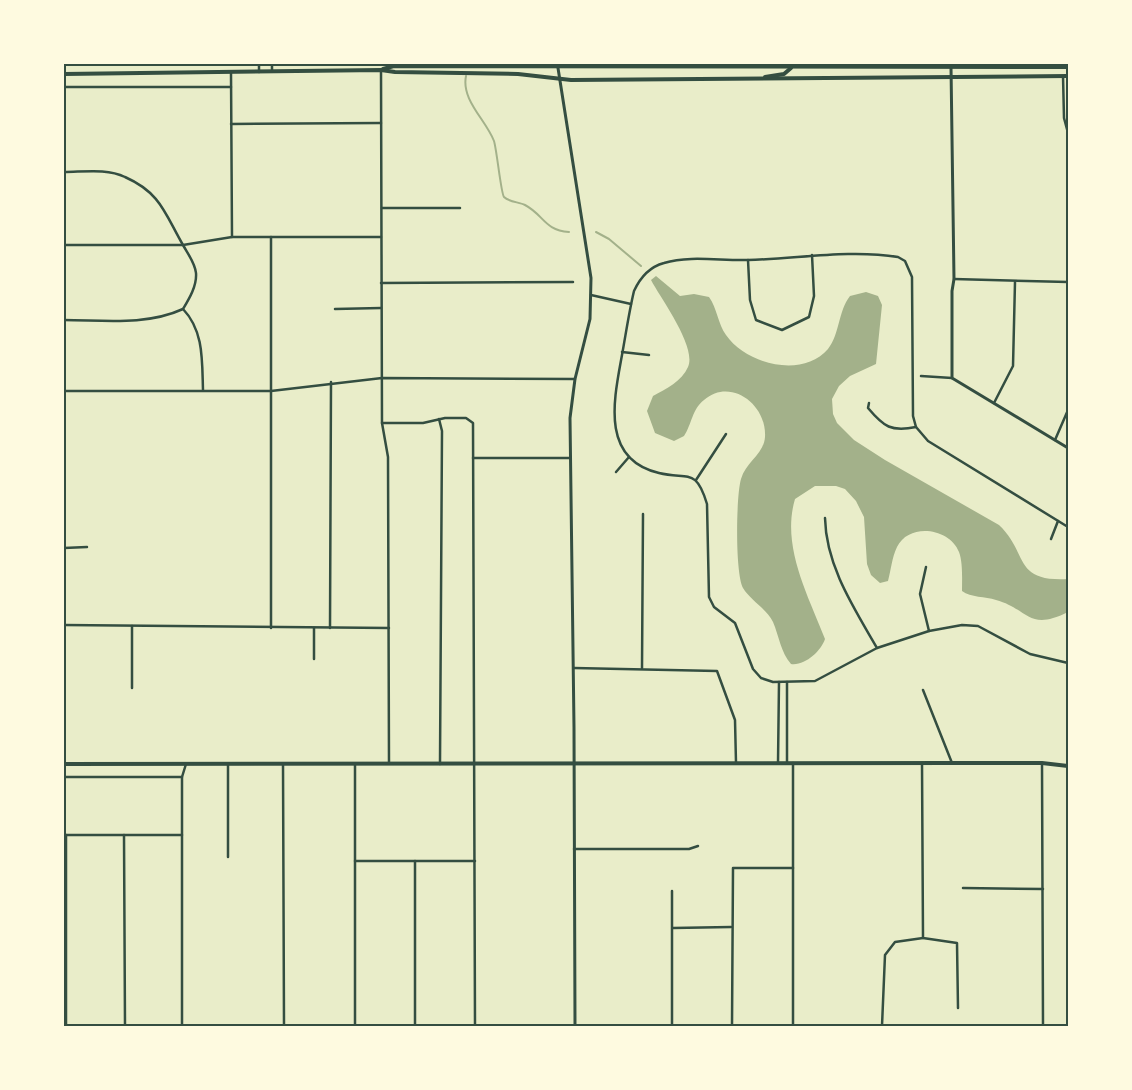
<svg xmlns="http://www.w3.org/2000/svg" width="1132" height="1090" font-family="Inter,sans-serif">
<rect width="100%" height="100%" fill="#e9edc9"/>
<path fill="#a3b18a" d="M656,276L680,296L694,294L709,297C717,308 718,324 726,335C746,364 802,379 828,349C840,334 838,311 850,296L866,292L878,296L882,305L876,364L850,376L839,386L832,399L833,414L837,423L854,440L885,460L999,525C1029,553 1012,582 1068,579V612C1028,632 1029,609 996,600C985,596 971,598 962,591C962,579 963,563 959,552C950,528 909,522 897,547C892,557 891,570 888,581L880,583L871,575L867,564L864,517L856,501L845,489L836,486H815L795,499C781,546 808,595 825,639C821,651 805,666 791,664C781,653 779,636 773,622C766,608 751,601 743,588C735,573 736,496 741,479C746,462 764,454 765,437C767,405 731,377 704,400C692,409 692,424 684,436L674,441L655,433L647,411L653,396C666,389 682,381 688,367C697,347 661,299 651,280Z"/>
<g fill="none" stroke-linecap="round" stroke-linejoin="round">
<g stroke="#a3b18a" stroke-width="2">
<path d="M466,76C461,100 486,120 494,141C497,151 501,194 504,197C509,202 519,202 525,205C544,215 544,230 569,232"/>
<path d="M596,232L609,239L641,266"/>
</g>
<g stroke="#344e41" stroke-width="2.5">
<path d="M272,64V71"/>
<path d="M381,70L382,423L388,457L389,763"/>
<path d="M259,72V64"/>
<path d="M231,73L232,237"/>
<path d="M1063,76L1064,118L1068,133"/>
<path d="M64,87H231"/>
<path d="M231,124L381,123"/>
<path d="M64,172C83,172 107,168 125,177C161,193 165,214 183,245C188,254 195,263 196,273C197,286 189,299 183,309C204,331 202,361 203,390"/>
<path d="M382,208H460"/>
<path d="M271,237V628"/>
<path d="M64,245H183L232,237H381"/>
<path d="M748,260L750,300L756,320L782,330L809,317L814,296L812,255"/>
<path d="M954,279L1068,282"/>
<path d="M381,283L573,282"/>
<path d="M591,295L631,304"/>
<path d="M335,309L381,308"/>
<path d="M64,320C103,320 146,326 183,309"/>
<path d="M622,352L649,355"/>
<path d="M921,376L952,378"/>
<path d="M64,391H271L382,378L575,379"/>
<path d="M869,403L868,408C884,427 891,432 916,427"/>
<path d="M994,403L1013,366L1015,282"/>
<path d="M439,419L442,431L440,764"/>
<path d="M382,423H423L445,418H466L473,423L475,1026"/>
<path d="M1055,440L1068,410"/>
<path d="M473,458H570"/>
<path d="M616,472L629,457"/>
<path d="M696,480L726,434"/>
<path d="M825,518C826,566 854,608 877,648"/>
<path d="M1068,527L928,441L916,427L913,416L912,277L905,261L898,257C849,249 797,259 748,260C721,261 690,255 664,263C649,267 640,278 634,291C629,312 626,333 622,355C614,399 600,459 659,473C688,480 696,467 707,504L709,597L714,607L735,623L753,669L761,678L773,682L815,681L877,648L929,631L962,625L978,626L1030,654L1068,663"/>
<path d="M1051,539L1058,521"/>
<path d="M64,548L87,547"/>
<path d="M926,567L920,594L929,631"/>
<path d="M64,625L389,628"/>
<path d="M132,626V688"/>
<path d="M314,628V659"/>
<path d="M330,628L331,382"/>
<path d="M574,668L717,671L735,720L736,763"/>
<path d="M642,668L643,514"/>
<path d="M923,690L952,763"/>
<path d="M787,762V682"/>
<path d="M778,763L779,682"/>
<path d="M793,763V1026"/>
<path d="M922,763L923,938L957,943L958,1008"/>
<path d="M1042,763L1043,1026"/>
<path d="M283,764L284,1026"/>
<path d="M355,764V1026"/>
<path d="M64,777H182"/>
<path d="M64,835H182"/>
<path d="M66,835V1026"/>
<path d="M124,835L125,1026"/>
<path d="M574,849H689L698,846"/>
<path d="M228,857V764"/>
<path d="M355,861H475"/>
<path d="M415,861V1026"/>
<path d="M963,888L1043,889"/>
<path d="M673,928L731,927"/>
<path d="M182,1026V777L186,764"/>
<path d="M672,1026V891"/>
<path d="M732,1026L733,868H793"/>
<path d="M882,1026L885,955L895,942L923,938"/>
</g>
<g stroke="#344e41" stroke-width="3">
<path d="M951,67L954,279L952,291V378L1068,448"/>
<path d="M558,68L591,278L590,319L575,379L570,418L574,727L575,1026"/>
</g>
<g stroke="#344e41" stroke-width="4">
<path d="M383,69L394,66L1068,67"/>
<path d="M64,74L381,70L395,72L518,74L571,80L1068,76"/>
<path d="M765,77L784,74L791,68"/>
<path d="M64,764L952,763H1042L1068,766"/>
</g>
</g>
<rect width="1132" height="1090" fill="none" stroke="#fefae0" stroke-width="130"/>
<rect x="65" y="65" width="1002" height="960" fill="none" stroke="#344e41" stroke-width="2"/>
</svg>
